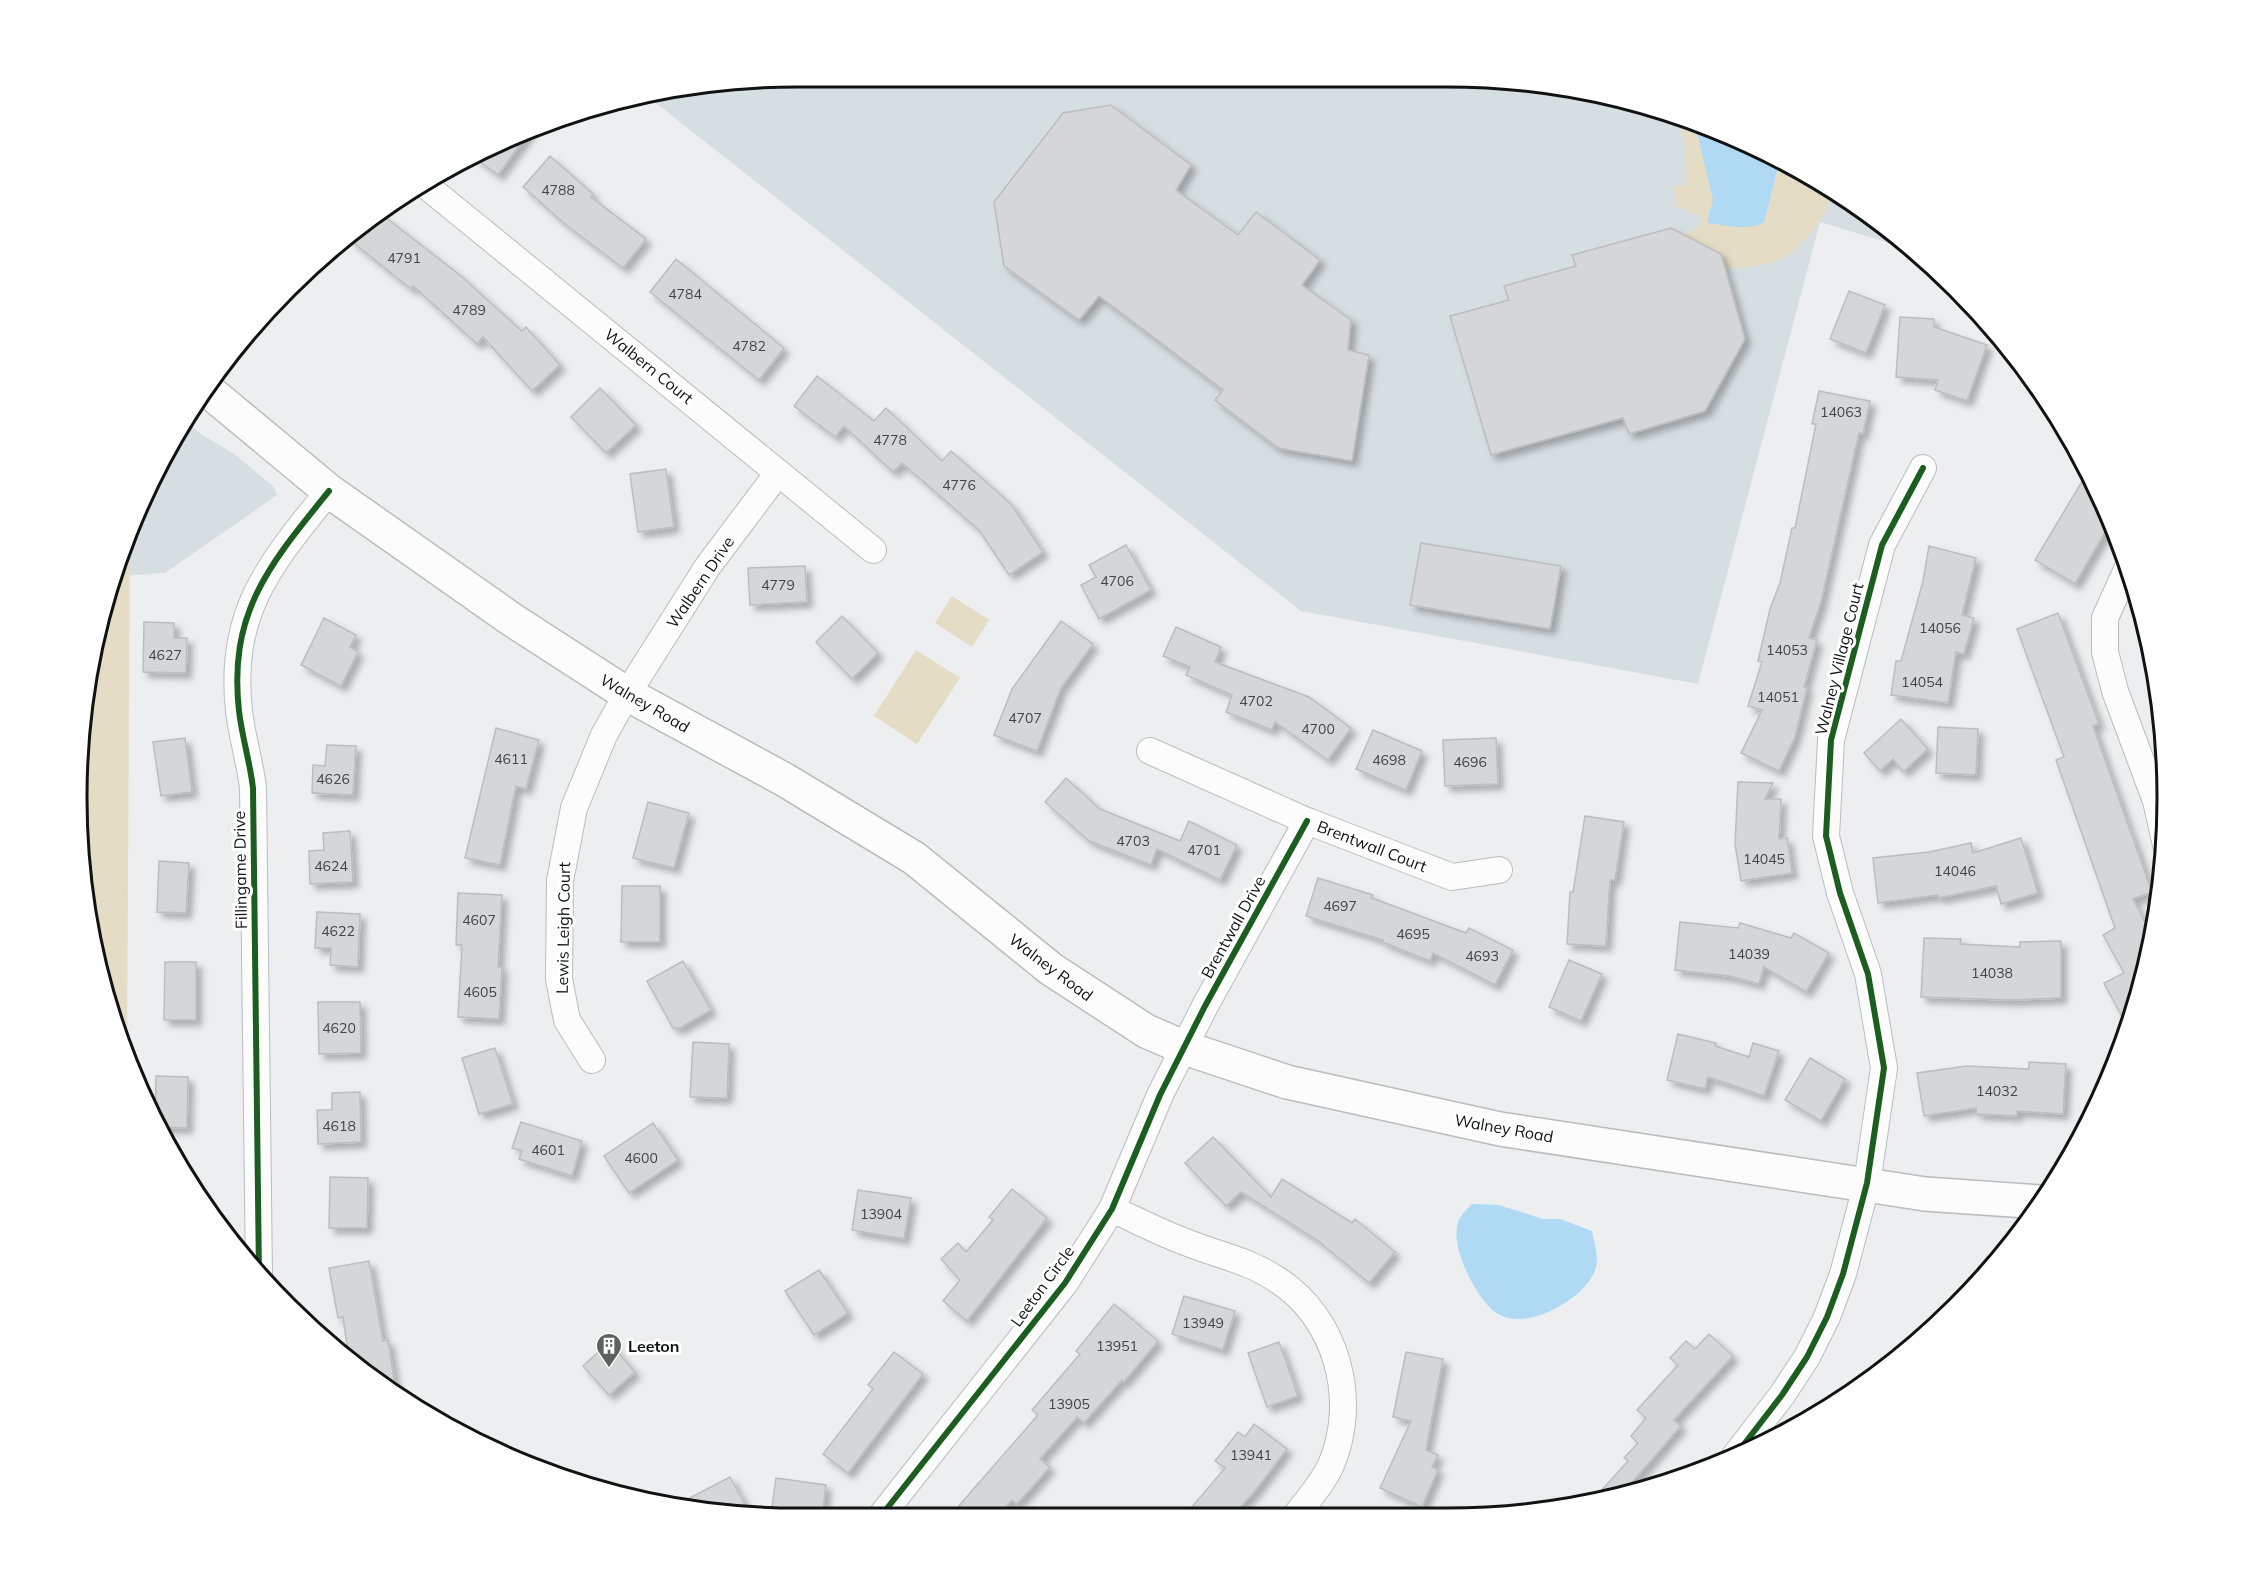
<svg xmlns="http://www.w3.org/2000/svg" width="2244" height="1595" font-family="Mulish,sans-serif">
<defs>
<filter id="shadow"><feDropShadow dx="5.5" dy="5.5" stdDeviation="3" flood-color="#0004"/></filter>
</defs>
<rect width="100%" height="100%" fill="#eceeef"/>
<g fill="#d7dee2">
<path d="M798,77H1447L1587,90L1722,131L1807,173L1886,226L1912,250L1820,222L1698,684L1301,611L647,96Z"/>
<path d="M185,421L201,434L234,454L273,486L277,495L165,573L117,576L132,521Z"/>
</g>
<g fill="#e4dcc5">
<path d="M1678,118L1695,123L1713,200L1708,212L1707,223L1755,227L1768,212L1780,160L1807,173L1835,192C1807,247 1789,268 1725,268L1721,254L1685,235L1701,225L1700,216L1677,207L1673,186L1687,185L1685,148Z"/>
<path d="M130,526L127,1052L101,984L83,892V703Z"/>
<path d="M952,596L989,620L972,647L935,623Z"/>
<path d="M916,650L960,678L917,744L874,716Z"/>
</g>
<g fill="#b0daf3">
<path d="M1695,123L1722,131L1780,160L1764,222C1747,232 1726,225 1707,223L1713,200Z"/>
<path d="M1472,1204L1499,1205L1543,1219H1560L1592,1231C1594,1244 1599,1254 1596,1267C1588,1298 1527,1332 1498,1314C1478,1302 1452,1251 1457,1227C1459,1216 1465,1211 1472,1204Z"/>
</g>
<g fill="#d5d6d7" stroke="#bcbdbe" stroke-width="1.5" filter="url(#shadow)">
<path d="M1111,105L1191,165L1176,190L1238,235L1256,212L1320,260L1302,285L1351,320L1348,350L1369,355L1352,461L1278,448L1215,400L1223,390L1099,296L1079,320L1004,266L994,202L1063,113Z"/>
<path d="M532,128L498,175L474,157L521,132Z"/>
<path d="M550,156L593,194L591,197L646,239L623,268L566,225L523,187Z"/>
<path d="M380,213L461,276L522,331L526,327L560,365L532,391L483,337L477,344L413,286L411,289L350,240Z"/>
<path d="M1671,228L1721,254L1745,339L1705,411L1629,434L1623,418L1491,455L1450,316L1509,300L1504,286L1576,266L1572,255Z"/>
<path d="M676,259L784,348L759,380L650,292Z"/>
<path d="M1849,291L1885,305L1866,353L1830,339Z"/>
<path d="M1900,317L1934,319V327L1987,345L1967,401L1935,390L1938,380L1896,377Z"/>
<path d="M817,376L874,421L886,408L942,461L951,451L1011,504L1043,552L1009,575L979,530L902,463L893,472L844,426L835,437L794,406Z"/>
<path d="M600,388L636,425L606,453L571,417Z"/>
<path d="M1819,391L1870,401L1863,434L1859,433L1821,602L1809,638L1817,640L1804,687L1807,688L1795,737L1779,771L1741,753L1762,710L1748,706L1762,662L1758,661L1770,609L1780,583L1792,528H1795L1816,424H1812Z"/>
<path d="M666,469L674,527L638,532L630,474Z"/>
<path d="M2087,473L2110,524L2075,584L2035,560Z"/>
<path d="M1421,543L1561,566L1550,629L1410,605Z"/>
<path d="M1126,545L1151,590L1099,619L1081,585L1096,577L1089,565Z"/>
<path d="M1929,546L1976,558L1962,615L1974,618L1964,654L1956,652L1948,703L1891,695L1896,661H1901L1923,581Z"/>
<path d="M805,566L807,602L750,605L748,568Z"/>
<path d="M2058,613L2099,724L2093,726L2152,892L2133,899L2151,934L2143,984L2127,1026L2104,983L2124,973L2103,935L2115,928L2056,760L2064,757L2017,629Z"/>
<path d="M842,616L878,653L852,679L816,642Z"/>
<path d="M324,618L356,635L350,647L358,652L341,686L301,665Z"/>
<path d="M1061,621L1093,644L1061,688L1037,751L994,735L1012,689Z"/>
<path d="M144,622L174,623V638H187L186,673L143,672Z"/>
<path d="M1176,627L1221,647L1215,662L1309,697L1351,728L1328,760L1275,722L1272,730L1226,712L1232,695L1186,675L1190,667L1163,656Z"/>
<path d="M1901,719L1928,749L1903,772L1893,759L1880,771L1864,753Z"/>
<path d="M1938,727L1978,729L1976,775L1936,773Z"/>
<path d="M496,728L539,740L526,789L516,786L500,865L465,858Z"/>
<path d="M1373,730L1422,751L1406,790L1356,769Z"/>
<path d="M185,738L192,792L161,796L153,742Z"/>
<path d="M1496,738L1498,784L1445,786L1443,740Z"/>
<path d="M327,745L356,746L353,795L312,793L313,765L325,766Z"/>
<path d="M1066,778L1100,809L1180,841L1189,821L1237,845L1220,880L1157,849L1151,865L1089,841L1045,802Z"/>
<path d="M1738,782L1773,783L1765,799H1781L1779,839L1787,838L1792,873L1741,881L1735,844Z"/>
<path d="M648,802L689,813L674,868L633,858Z"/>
<path d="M1585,816L1624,822L1615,880H1610L1606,946L1567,944L1570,892H1573Z"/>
<path d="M350,831L353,882L310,884L309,851L324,850L323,833Z"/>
<path d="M2021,838L2038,893L2001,904L1996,886L1939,898L1938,895L1878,903L1873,858L1929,852L1971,843L1973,853Z"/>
<path d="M159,861L189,863L186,913L157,912Z"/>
<path d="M1318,878L1373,895L1372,898L1466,933L1469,928L1513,950L1495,985L1433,953L1430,961L1382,942L1383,940L1306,916Z"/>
<path d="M622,886H660V942H621Z"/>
<path d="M458,893L502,895L498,967H502L499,1019L458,1017L462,945H456Z"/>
<path d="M317,912L360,914L358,967L330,965L331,948H315Z"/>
<path d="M1680,922L1738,928L1740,923L1791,938L1794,933L1829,953L1806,992L1764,967L1759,984L1729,976L1675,970Z"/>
<path d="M1924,938L1961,939L1960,944L2020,947V942L2061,941V998L2011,1000L1921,997Z"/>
<path d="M1569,960L1602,974L1581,1021L1549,1007Z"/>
<path d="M683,961L711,1010L680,1028H673L647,981Z"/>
<path d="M165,962H196V1020H164Z"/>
<path d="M318,1002H360L361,1053L319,1054Z"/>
<path d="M1678,1034L1716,1043L1715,1046L1749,1057L1753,1043L1779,1051L1764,1096L1708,1077L1705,1089L1667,1080Z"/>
<path d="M693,1042L729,1044L727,1098L690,1097Z"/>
<path d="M495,1048L513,1104L479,1114L462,1058Z"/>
<path d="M1810,1058L1845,1079L1821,1121L1785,1100Z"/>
<path d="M2029,1062L2066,1064L2063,1114L2017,1111V1116L1976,1114V1108L1924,1116L1917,1073L1967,1066L2029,1069Z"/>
<path d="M156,1076L188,1077L187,1128L158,1127L155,1123Z"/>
<path d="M360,1092L361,1142L318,1144L317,1110H332V1093Z"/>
<path d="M521,1122L582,1141L572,1176L519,1159L522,1151L512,1148Z"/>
<path d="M653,1123L678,1160L629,1193L604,1156Z"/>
<path d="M1213,1137L1271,1197L1282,1179L1352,1223L1355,1219L1395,1252L1369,1283L1317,1240L1241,1192L1226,1206L1185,1163Z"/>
<path d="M330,1177L368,1178L367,1228H329Z"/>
<path d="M1012,1189L1047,1218L967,1321L943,1301L960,1280L941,1259L958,1243L966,1252L993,1220L989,1217Z"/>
<path d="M858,1190L911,1198L904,1239L852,1230Z"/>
<path d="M369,1261L383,1341L388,1340L396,1392L349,1360L343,1317L338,1318L329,1268Z"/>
<path d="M819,1270L848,1313L814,1335L785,1291Z"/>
<path d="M1184,1296L1235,1311L1223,1350L1172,1334Z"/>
<path d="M1114,1304L1158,1341L1124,1382L1122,1380L1084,1423L1077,1417L1040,1459L1050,1467L1017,1504L1012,1500L999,1515L950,1516L1038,1415L1032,1410L1080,1354L1076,1351Z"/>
<path d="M1709,1334L1733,1356L1674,1420L1681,1426L1629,1486L1637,1493L1591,1502L1628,1461L1624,1458L1638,1443L1631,1436L1646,1418L1637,1410L1678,1365L1670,1358L1686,1341L1695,1349Z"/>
<path d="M609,1342L635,1372L609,1395L583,1366Z"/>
<path d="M1279,1342L1298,1396L1267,1407L1248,1353Z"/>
<path d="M894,1352L923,1374L848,1473L823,1454L873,1389L868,1385Z"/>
<path d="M1406,1352L1443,1359L1426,1450L1438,1455L1432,1467L1438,1470L1422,1507L1380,1488L1411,1421L1393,1417Z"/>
<path d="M1254,1424L1287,1449L1255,1491L1234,1514H1186L1225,1468L1215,1461L1238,1432L1245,1437Z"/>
<path d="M730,1477L745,1505L729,1513L676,1505Z"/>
<path d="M776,1478L826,1485L822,1517L771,1515Z"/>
</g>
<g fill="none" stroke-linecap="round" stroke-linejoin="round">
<defs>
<g id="street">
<path d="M424,184L873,550"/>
<path d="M2129,565L2105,618V652L2115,691L2156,801L2166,845"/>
<path d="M1150,751L1307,821L1452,877L1499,870"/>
<path d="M592,1060L567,1020L559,979L560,881L574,808L604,735L627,694L708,566L778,473"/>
<path d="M1112,1209C1136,1220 1159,1232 1183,1241C1214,1254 1248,1260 1276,1279C1337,1317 1359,1400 1331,1465C1323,1483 1309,1498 1297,1514"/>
<path d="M259,1276L253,788C250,762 242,737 239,711C228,612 270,564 329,491"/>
<path d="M1735,1456L1782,1395L1807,1357L1827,1317L1843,1274L1867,1183L1884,1068L1868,974L1840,893L1826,836L1831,740L1882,545L1923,468"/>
<path d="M881,1516L1065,1283L1112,1209L1160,1095L1205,1006L1307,821"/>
</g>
<path id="secondary" d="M205,388L329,491L511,619L627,694L785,780L914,858L1051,969L1146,1031L1185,1048L1287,1082L1500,1129L1925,1194L2040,1202"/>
</defs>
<use href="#street" stroke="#babcbd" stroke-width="28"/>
<use href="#secondary" stroke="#babcbd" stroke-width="36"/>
<use href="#street" stroke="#fcfcfd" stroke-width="26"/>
<use href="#secondary" stroke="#fcfcfd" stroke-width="33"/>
<defs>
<g id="cycleway">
<path d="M259,1276L253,788C250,762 242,737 239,711C228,612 270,564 329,491"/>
<path d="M1735,1456L1782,1395L1807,1357L1827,1317L1843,1274L1867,1183L1884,1068L1868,974L1840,893L1826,836L1831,740L1882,545L1923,468"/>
<path d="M881,1516L1065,1283L1112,1209L1160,1095L1205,1006L1307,821"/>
</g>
</defs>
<use href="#cycleway" stroke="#fff" stroke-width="10"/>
<use href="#cycleway" stroke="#1b5e20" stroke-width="6"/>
</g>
<defs>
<symbol id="building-pin" viewBox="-11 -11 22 30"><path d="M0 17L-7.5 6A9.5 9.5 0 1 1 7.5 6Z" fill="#5e5f60" stroke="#fff"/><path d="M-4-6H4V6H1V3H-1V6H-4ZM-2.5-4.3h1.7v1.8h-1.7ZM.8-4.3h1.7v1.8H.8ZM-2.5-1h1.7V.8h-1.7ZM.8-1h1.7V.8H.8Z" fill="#fff"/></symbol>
</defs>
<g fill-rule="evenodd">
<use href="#building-pin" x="594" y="1331" width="30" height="40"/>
</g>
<g text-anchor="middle" stroke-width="6" stroke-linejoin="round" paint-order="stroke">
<g font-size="14" fill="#424344">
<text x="558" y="195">4788</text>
<text x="404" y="263">4791</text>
<text x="685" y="299">4784</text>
<text x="469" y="315">4789</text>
<text x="749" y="351">4782</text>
<text x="1841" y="417">14063</text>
<text x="890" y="445">4778</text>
<text x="959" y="490">4776</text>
<text x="1117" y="586">4706</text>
<text x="778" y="590">4779</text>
<text x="1940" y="633">14056</text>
<text x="1787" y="655">14053</text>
<text x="165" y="660">4627</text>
<text x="1922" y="687">14054</text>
<text x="1778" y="702">14051</text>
<text x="1256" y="706">4702</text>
<text x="1025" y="723">4707</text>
<text x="1318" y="734">4700</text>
<text x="511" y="764">4611</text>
<text x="1389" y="765">4698</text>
<text x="1470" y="767">4696</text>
<text x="333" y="784">4626</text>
<text x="1133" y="846">4703</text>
<text x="1204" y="855">4701</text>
<text x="1764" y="864">14045</text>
<text x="331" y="871">4624</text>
<text x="1955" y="876">14046</text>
<text x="1340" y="911">4697</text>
<text x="479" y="925">4607</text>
<text x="338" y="936">4622</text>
<text x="1413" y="939">4695</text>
<text x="1749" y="959">14039</text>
<text x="1482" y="961">4693</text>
<text x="1992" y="978">14038</text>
<text x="480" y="997">4605</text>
<text x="339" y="1033">4620</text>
<text x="1997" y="1096">14032</text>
<text x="339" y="1131">4618</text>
<text x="548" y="1155">4601</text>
<text x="641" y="1163">4600</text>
<text x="881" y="1219">13904</text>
<text x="1203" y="1328">13949</text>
<text x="1117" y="1351">13951</text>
<text x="1069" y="1409">13905</text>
<text x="1251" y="1460">13941</text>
</g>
<g font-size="16" fill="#111213" stroke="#fff">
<text transform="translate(649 366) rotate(39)" y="6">Walbern Court</text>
<text transform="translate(700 582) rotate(-56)" y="6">Walbern Drive</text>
<text transform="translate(1839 659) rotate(-76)" y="6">Walney Village Court</text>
<text transform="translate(645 703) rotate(30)" y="6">Walney Road</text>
<text transform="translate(1372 846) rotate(21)" y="6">Brentwall Court</text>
<text transform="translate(240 870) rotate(-91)" y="6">Fillingame Drive</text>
<text transform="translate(1233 927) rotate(-61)" y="6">Brentwall Drive</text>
<text transform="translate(563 928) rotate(-89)" y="6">Lewis Leigh Court</text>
<text transform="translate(1051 967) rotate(37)" y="6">Walney Road</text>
<text transform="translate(1504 1128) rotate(10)" y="6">Walney Road</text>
<text transform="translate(1042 1286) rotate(-54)" y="6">Leeton Circle</text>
</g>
<g font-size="16" font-weight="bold" fill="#111213" stroke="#fff" text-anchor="start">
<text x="628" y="1352">Leeton</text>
</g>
</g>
<path d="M0 0H2244V1595H0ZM797 87H1447A710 710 0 0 1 2157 797V798A710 710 0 0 1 1447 1508H797A710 710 0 0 1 87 798V797A710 710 0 0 1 797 87Z" fill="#fff" fill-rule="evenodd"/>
<path fill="none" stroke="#111213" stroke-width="3" d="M797 87H1447A710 710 0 0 1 2157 797V798A710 710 0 0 1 1447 1508H797A710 710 0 0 1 87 798V797A710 710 0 0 1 797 87Z"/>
</svg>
